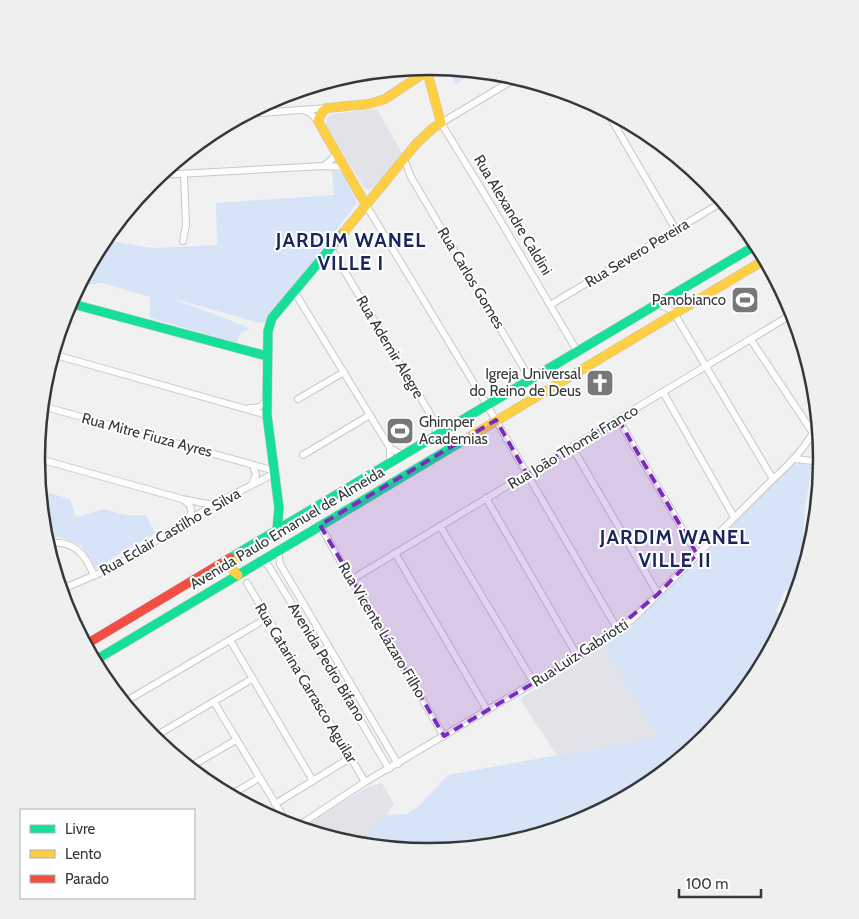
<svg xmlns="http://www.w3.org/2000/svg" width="859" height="919" font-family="Cabin,sans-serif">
<rect width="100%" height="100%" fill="#f1f1f2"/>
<g fill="#e1e3e9">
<path d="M377,109L402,153L373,188L367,189L363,186L326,125L327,118L331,114Z"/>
<path d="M602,645L658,737L557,755L520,699Z"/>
<path d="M382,783L394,804L387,815L357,846L301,830L311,822L367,787Z"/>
</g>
<g fill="#d7e3f7">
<path d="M447,68L478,71L456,84Z"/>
<path d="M332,170L342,173L356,200V204L267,322L260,323L171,298L250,328L241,333L236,343L150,318V297L102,283L79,286L103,240L153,248L217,245L216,203L334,195Z"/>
<path d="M801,464L812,466L805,509L801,568L793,590H785L776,611L783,614L755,664L739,699L707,738L648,787L580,823L506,845L429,853L357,846L387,815L406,814L418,807L448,775L658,737L602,645L632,625L788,468L794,465Z"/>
<path d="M39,490L70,499L76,517L104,509L125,515H146L155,533L96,568L81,545L60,537H44Z"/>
</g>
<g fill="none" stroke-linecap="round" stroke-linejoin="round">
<defs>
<g id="street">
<path d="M518,77L441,123L493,208L577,351"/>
<path d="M303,110L310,113L318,121"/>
<path d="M606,110L676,230"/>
<path d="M246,114L326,108"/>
<path d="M404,159L411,177L530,379"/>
<path d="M324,166L333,158L336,152"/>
<path d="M159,175L324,166L345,167"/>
<path d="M366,205L484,400L618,630"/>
<path d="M183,241L186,225L184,175"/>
<path d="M330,247L435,422"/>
<path d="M294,291L390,448"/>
<path d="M550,305L724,201"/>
<path d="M751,340L813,433"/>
<path d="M52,354L267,415"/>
<path d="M663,392L734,517"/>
<path d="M298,399L344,372"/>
<path d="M42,406L275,471"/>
<path d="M249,408C258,408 264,407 266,398"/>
<path d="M618,419L697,554"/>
<path d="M436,434L435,422L448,427"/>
<path d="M572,447L658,594"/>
<path d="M303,455L370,415"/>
<path d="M36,458L182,499L213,505"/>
<path d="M795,459L822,462"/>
<path d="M390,462V448L402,455"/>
<path d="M773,479C792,462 808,445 819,421"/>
<path d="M252,484L256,475L253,465"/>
<path d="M486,498L578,657"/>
<path d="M185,501C192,506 193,512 188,520"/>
<path d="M320,525L351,580L444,736"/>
<path d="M440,526L534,683"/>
<path d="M46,543C73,540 85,552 94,576"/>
<path d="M278,550L280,564L398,764"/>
<path d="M395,553L487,710"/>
<path d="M259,561L268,565L290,601L389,769"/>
<path d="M807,563L810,525L811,522L817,518"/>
<path d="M351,580L794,313"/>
<path d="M247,583L365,782"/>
<path d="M60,590L114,567L213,505L275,473"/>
<path d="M230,640L313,781"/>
<path d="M765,662L782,623L788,619"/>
<path d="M214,702L289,826"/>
<path d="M123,703L267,618"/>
<path d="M152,738L252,679"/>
<path d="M188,768L236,740"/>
<path d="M229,796L259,778"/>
<path d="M275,804L350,758"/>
<path d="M273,819L281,814"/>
<path d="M295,828L365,782L596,646L635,617L773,479L674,313L668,308L657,304"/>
</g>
<g id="fast">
<path d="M69,303L267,356"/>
<path d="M277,530L279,508L267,415L268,331L272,318L344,232"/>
<path d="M230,558L758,244"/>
<path d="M94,661L466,439"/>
</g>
<g id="slow">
<path d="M366,205L318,121L322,112L327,108L369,104L385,99L433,67"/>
<path d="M344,232L416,144L433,128L441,123L427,71"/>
<path d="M466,439L766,259"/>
<path d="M238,575L233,571L231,566L239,557"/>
</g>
<path id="jam" d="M85,645L230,558"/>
</defs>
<use href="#street" stroke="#c8c8c9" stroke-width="8"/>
<use href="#fast" stroke="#c8c8c9" stroke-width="10"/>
<use href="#slow" stroke="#c8c8c9" stroke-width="10"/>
<use href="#jam" stroke="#c8c8c9" stroke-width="10"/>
<use href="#street" stroke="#fdfdfd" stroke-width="6"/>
<use href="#fast" stroke="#16e098" stroke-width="9"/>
<use href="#slow" stroke="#ffcf43" stroke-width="9"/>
<use href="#jam" stroke="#f24e42" stroke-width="9"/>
</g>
<path fill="#7b2cbf" fill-opacity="0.2" stroke="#7b2cbf" stroke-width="4" stroke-dasharray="10 6" stroke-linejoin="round" d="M618,419L697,554L658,594L596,646L444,736L320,525L496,420L527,474Z"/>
<defs>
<symbol id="stadium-square" viewBox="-11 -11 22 22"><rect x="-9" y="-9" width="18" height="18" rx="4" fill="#777879" stroke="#feffff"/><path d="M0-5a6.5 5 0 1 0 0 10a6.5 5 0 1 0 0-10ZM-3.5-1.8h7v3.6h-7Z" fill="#fff"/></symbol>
<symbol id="church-square" viewBox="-11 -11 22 22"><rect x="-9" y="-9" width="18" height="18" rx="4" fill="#777879" stroke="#feffff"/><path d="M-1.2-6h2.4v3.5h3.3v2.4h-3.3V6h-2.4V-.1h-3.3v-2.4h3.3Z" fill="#fff"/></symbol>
</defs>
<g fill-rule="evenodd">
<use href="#stadium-square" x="729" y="284" width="32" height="32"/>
<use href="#church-square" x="584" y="367" width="32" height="32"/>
<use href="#stadium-square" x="384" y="415" width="32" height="32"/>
</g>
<g text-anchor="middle" stroke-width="4" stroke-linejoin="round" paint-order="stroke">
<g font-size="15" fill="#363738" stroke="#feffff">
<text transform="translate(513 215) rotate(59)" y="5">Rua Alexandre Caldini</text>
<text transform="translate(637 253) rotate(-31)" y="5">Rua Severo Pereira</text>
<text transform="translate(471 278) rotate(59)" y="5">Rua Carlos Gomes</text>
<text transform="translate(390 347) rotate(59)" y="5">Rua Ademir Alegre</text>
<text transform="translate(147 435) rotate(15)" y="5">Rua Mitre Fiuza Ayres</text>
<text transform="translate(573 447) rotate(-31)" y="5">Rua João Thomé Franco</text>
<text transform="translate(287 528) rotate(-31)" y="5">Avenida Paulo Emanuel de Almeida</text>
<text transform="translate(170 532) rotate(-30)" y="5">Rua Eclair Castilho e Silva</text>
<text transform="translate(382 630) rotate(59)" y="5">Rua Vicente Lázaro Filho</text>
<text transform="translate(580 653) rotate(-33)" y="5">Rua Luiz Gabriotti</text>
<text transform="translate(327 662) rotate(59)" y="5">Avenida Pedro Bifano</text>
<text transform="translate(306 683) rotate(59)" y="5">Rua Catarina Carrasco Aguilar</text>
</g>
<g font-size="15" fill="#363738" stroke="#feffff" text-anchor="end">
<text x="726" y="305">Panobianco</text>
<text x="581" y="379">Igreja Universal<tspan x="581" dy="17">do Reino de Deus</tspan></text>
<text x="419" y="427" text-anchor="start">Ghimper<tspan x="419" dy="17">Academias</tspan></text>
</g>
<g font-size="20" font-weight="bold" letter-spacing="1" fill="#1c265e" stroke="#feffff">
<text x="351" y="247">JARDIM WANEL<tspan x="351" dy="23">VILLE I</tspan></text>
<text x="675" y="544">JARDIM WANEL<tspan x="675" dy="23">VILLE II</tspan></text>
</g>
</g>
<path d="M0 0H859V919H0ZM45 459a384 384 0 1 1 768 0a384 384 0 1 1-768 0Z" fill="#eeefef" fill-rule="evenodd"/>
<path fill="none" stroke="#363738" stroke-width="2.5" d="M45 459a384 384 0 1 1 768 0a384 384 0 1 1-768 0Z"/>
<rect x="20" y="809" width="175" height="90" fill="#feffff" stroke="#aeafaf"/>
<rect x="30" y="825" width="25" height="8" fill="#16e098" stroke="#aeafaf"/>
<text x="65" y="834" font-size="15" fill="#363738">Livre</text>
<rect x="30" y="850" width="25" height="8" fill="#ffcf43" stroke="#aeafaf"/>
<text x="65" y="859" font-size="15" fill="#363738">Lento</text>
<rect x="30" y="875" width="25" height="8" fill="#f24e42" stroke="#aeafaf"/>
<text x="65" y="884" font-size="15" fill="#363738">Parado</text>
<path d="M679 889v8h82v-8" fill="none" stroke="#363738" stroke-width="2.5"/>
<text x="686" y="889" font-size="15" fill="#363738" stroke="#feffff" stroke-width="4" paint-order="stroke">100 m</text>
</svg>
